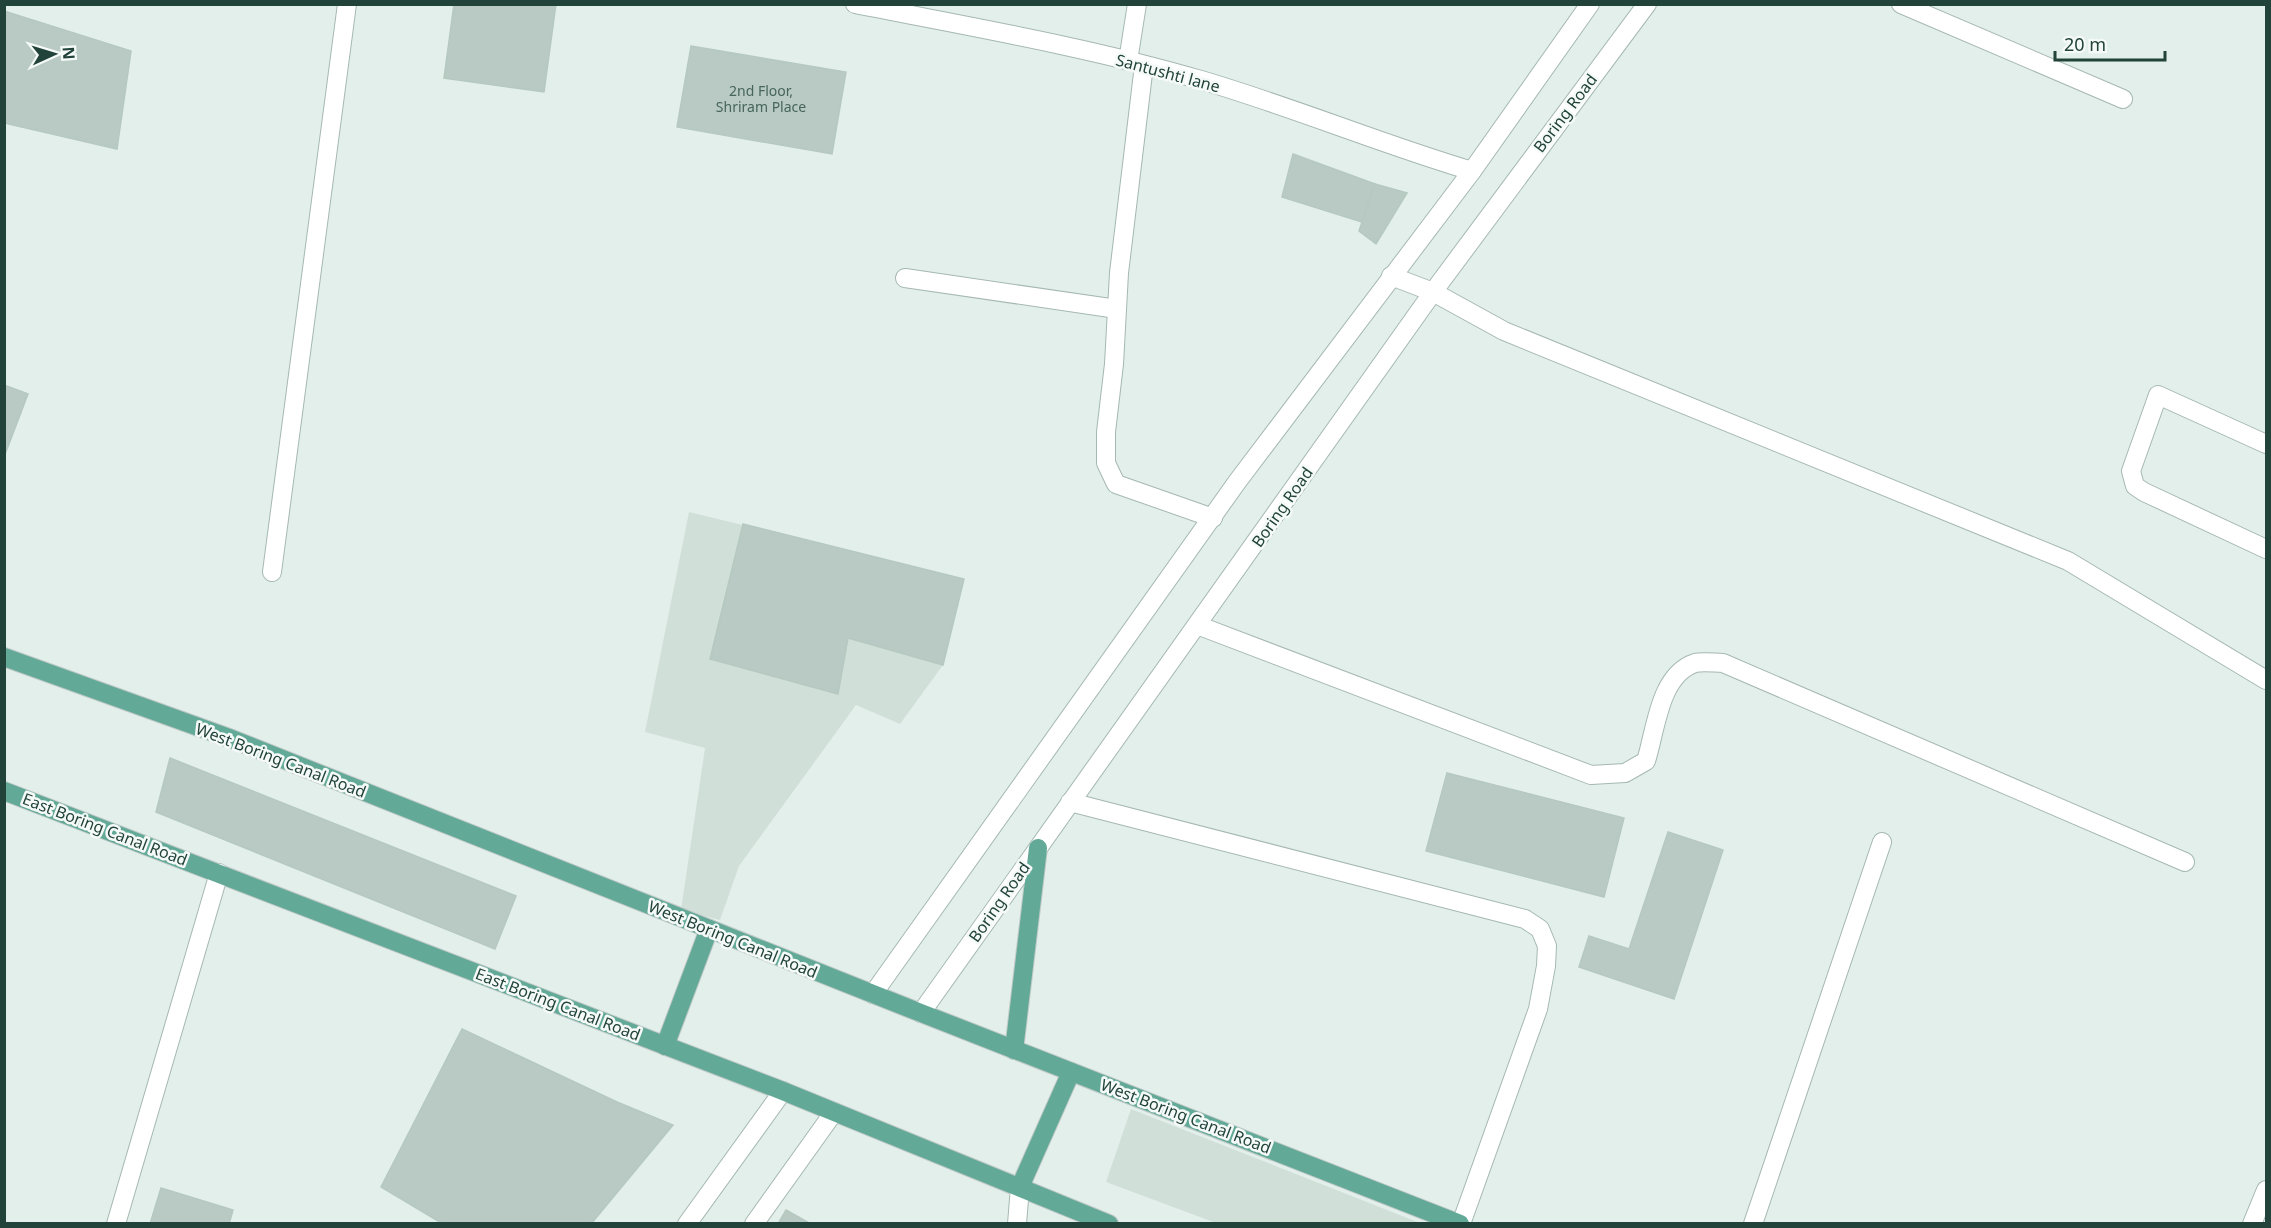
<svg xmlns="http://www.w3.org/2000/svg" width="2271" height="1228" font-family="'Noto Sans',sans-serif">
<rect width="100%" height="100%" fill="#e3efea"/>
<g fill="#d1dfd9">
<path d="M689,512L964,579L943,665L900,724L856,705L739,866L720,920L681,910L705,748L645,732Z"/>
<path d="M1131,1109L1420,1223H1216L1106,1182Z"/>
</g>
<g fill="#b8cac3" stroke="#b5c9c1" stroke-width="1.5">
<path d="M454,4H556L544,92L444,78Z"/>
<path d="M4,11L131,51L117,149L4,123Z"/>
<path d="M691,46L846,72L832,154L677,127Z"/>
<path d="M1293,154L1375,184L1362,222L1282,197Z"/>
<path d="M1375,184L1407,193L1376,244L1359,231Z"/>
<path d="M4,385L28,394L4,457Z"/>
<path d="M743,524L964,579L943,665L848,638L838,694L710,659Z"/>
<path d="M170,758L516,896L495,949L156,812Z"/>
<path d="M1447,773L1624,818L1604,897L1426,851Z"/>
<path d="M1668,832L1723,850L1674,999L1579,967L1589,936L1629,949Z"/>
<path d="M462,1029L617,1102L673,1125L591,1224H443L381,1187Z"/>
<path d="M161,1188L233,1210L229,1224H150Z"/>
<path d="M786,1210L811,1224H778Z"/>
</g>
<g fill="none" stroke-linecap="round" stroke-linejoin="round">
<defs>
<g id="minor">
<path d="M855,4C971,27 1088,47 1201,80C1293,107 1381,144 1472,171"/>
<path d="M1901,4L2123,99"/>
<path d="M1128,61L1137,4"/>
<path d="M1144,65L1119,273L1114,364L1106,432V463L1116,484L1213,518"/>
<path d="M1391,276L1433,292L1504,331L2068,561L2266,680"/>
<path d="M905,278L1117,309"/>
<path d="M2266,444L2158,395L2131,471L2135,486L2144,492L2266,549"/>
<path d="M272,572L347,4"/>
<path d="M1197,625L1591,775L1625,773L1646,761C1656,730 1659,675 1695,663C1703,661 1715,663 1723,663L2185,862"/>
<path d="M1070,802L1525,919L1540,929L1547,946L1546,966L1538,1009L1461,1224"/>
<path d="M873,994L1237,482L1472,171L1590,4"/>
<path d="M921,1013L1433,292L1647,4"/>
<path d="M116,1224L219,873"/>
<path d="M687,1224L783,1091"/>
<path d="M754,1224L834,1112"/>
<path d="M1017,1224L1020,1187"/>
<path d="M1753,1224L1882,842"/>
<path d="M2252,1224L2266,1190"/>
</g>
<g id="major">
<path d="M4,657L232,739L921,1013L1460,1224"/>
<path d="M4,791L783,1091L1109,1224"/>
<path d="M665,1046L709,929"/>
<path d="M1014,1050L1038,848"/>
<path d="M1020,1187L1071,1072"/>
</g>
</defs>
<use href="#minor" stroke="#a5b8b1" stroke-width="20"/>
<use href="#major" stroke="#c1cac8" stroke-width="20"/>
<use href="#minor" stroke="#fff" stroke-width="18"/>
<use href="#major" stroke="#63a997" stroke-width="18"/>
</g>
<g text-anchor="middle" stroke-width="5" stroke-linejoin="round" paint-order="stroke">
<g font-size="14" fill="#47655c">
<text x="761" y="96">2nd Floor,<tspan x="761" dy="16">Shriram Place</tspan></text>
</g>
<g font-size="16" fill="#214339" stroke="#f5faf8">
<text transform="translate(1168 73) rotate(15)" y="6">Santushti lane</text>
<text transform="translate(1565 113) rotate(-53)" y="6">Boring Road</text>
<text transform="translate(1282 507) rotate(-55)" y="6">Boring Road</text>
<text transform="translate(281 760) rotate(21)" y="6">West Boring Canal Road</text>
<text transform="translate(105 829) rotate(21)" y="6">East Boring Canal Road</text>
<text transform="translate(999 902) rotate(-55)" y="6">Boring Road</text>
<text transform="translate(733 939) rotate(22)" y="6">West Boring Canal Road</text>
<text transform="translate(558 1004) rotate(21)" y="6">East Boring Canal Road</text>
<text transform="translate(1186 1116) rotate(21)" y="6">West Boring Canal Road</text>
</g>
</g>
<rect width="2271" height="1228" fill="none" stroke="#214339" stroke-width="12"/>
<g transform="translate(54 54) rotate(86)" stroke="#f5faf8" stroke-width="4.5" paint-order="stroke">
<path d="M0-4.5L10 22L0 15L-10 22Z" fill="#214339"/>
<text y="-9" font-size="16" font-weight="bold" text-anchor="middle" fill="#214339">N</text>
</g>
<path d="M2055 51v9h110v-9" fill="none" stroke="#214339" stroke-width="3"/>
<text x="2064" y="51" font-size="18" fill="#214339" stroke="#f5faf8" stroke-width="4.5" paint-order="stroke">20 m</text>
</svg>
